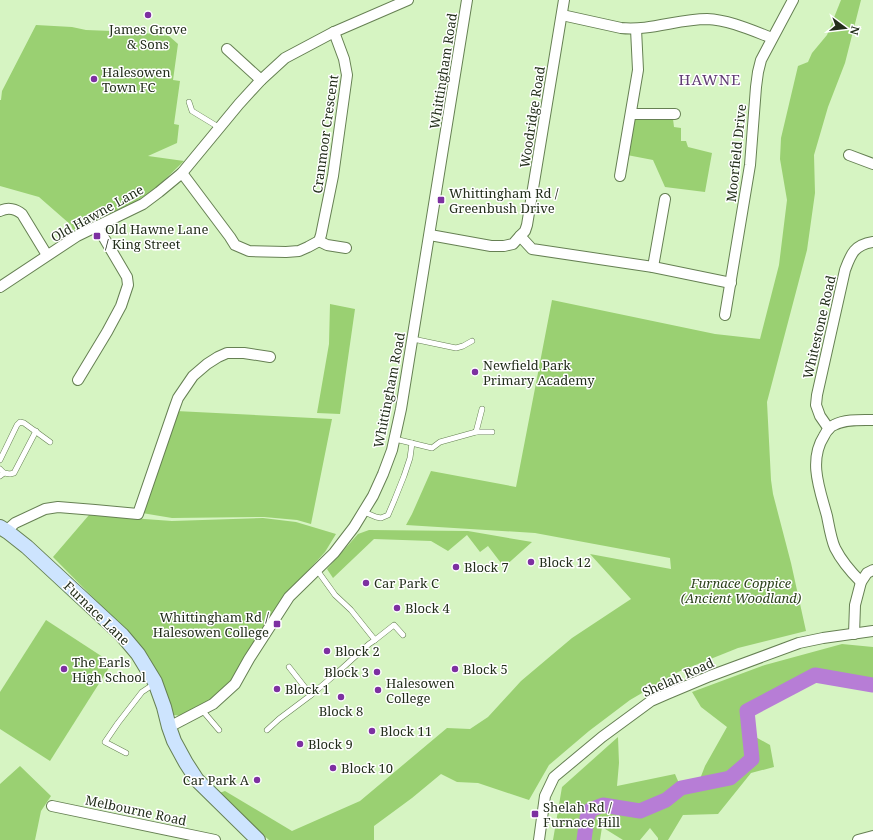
<svg xmlns="http://www.w3.org/2000/svg" width="873" height="840" font-family="'Noto Serif',serif">
<rect width="100%" height="100%" fill="#d6f4c2"/>
<g fill="#9ad072">
<path d="M841,0H861L845,63L828,107L814,155L815,193L807,250L767,402L771,480L773,494L791,563L806,631L738,648L678,672L630,700L589,731L549,765L529,800L478,783L457,782L441,774L412,798L374,826V840H269L245,819L219,793L225,791L292,831L360,801L447,728L470,729L488,717L521,681L572,638L631,599L590,554L671,569L670,558L535,533L406,525L412,514L431,471L516,487L552,300L715,334L760,339L779,265L787,200L780,159L781,138L798,66L808,62L812,53L827,35Z"/>
<path d="M36,25L72,27L86,30L137,32L169,36L178,44L173,80L180,81L174,124L179,125L177,143L148,156L184,161L155,189L127,207L73,230L71,225L39,197L0,186V100H1L2,91Z"/>
<path d="M636,115L673,119L674,127L681,128V141H686L688,147L712,153L705,192L665,187L653,160L627,155Z"/>
<path d="M330,304L355,309L340,414L317,413L329,344Z"/>
<path d="M176,411L332,419L311,524L297,520L264,517L172,518L142,513Z"/>
<path d="M89,515L172,521L263,518L296,522L336,534L325,552L285,596L232,680L211,702L182,716L174,715L169,708L161,681L149,657L136,641L53,557Z"/>
<path d="M369,530L468,531L532,542L504,567L488,546L480,552L467,535L448,551L431,541L374,539L333,578L327,569L358,534Z"/>
<path d="M46,620L112,663L50,761L0,729V692Z"/>
<path d="M842,644L873,647V685L815,675L747,711L752,735L770,745L774,767L751,773L718,814L683,815L668,840H658V838L650,828L640,840H623L602,827L600,840H553L562,787L618,737L619,763L617,786L675,774L681,788L698,784L705,766L727,727L701,707L692,692L765,665Z"/>
<path d="M20,766L51,796L41,811L35,840H0V784Z"/>
</g>
<g fill="none" stroke-linecap="round" stroke-linejoin="round">
<path stroke="#b77dd6" stroke-width="15" d="M584,840L587,818L590,810L603,805L640,811L666,800L681,788L730,778L752,759L747,711L815,675L873,685"/>
<defs>
<g id="lane">
<path d="M189,102L192,111L220,128"/>
<path d="M413,339L456,348L463,346L472,341"/>
<path d="M476,432L482,409"/>
<path d="M395,439L432,448L440,442L476,432H492"/>
<path d="M0,460L17,425L20,422L24,423L50,442"/>
<path d="M0,469L4,473L0,476"/>
<path d="M4,473L10,474L14,473L36,431"/>
<path d="M364,512L376,517L381,518L388,515L394,501L404,476L410,458L412,443"/>
<path d="M317,570L335,595L351,610L375,640L394,625L403,635"/>
<path d="M311,695L338,672L369,644L375,640"/>
<path d="M202,710L219,730"/>
<path d="M267,730L279,719L311,695L289,667"/>
<path d="M126,753L105,742L118,723L142,692L154,684"/>
</g>
<g id="street">
<path d="M562,15L621,28C650,31 678,19 707,19C729,20 751,30 772,38"/>
<path d="M227,49L261,80"/>
<path d="M631,114H675"/>
<path d="M849,155L873,164"/>
<path d="M182,173L230,237L235,245L249,251L286,252L299,251L308,247L319,241L321,235L333,176L347,75L344,59L334,32"/>
<path d="M620,176L638,70L636,29"/>
<path d="M0,211C8,207 16,209 22,214L47,255"/>
<path d="M430,235L491,246H504L513,244L520,236L532,249L653,267L731,283"/>
<path d="M520,236L525,231L527,225L564,0"/>
<path d="M319,241L327,245L346,248"/>
<path d="M653,267L665,199"/>
<path d="M0,287L77,236L143,204L159,192L182,173L239,104L261,80L285,58L334,32L408,0"/>
<path d="M725,315L750,165L756,87L758,72L761,60L793,0"/>
<path d="M78,380L107,332L121,306L128,285L127,277L97,226"/>
<path d="M829,429L820,416L816,405L817,395L845,270C851,254 854,245 873,242"/>
<path d="M6,531L15,523L45,509L58,507L95,510L138,514L174,409L178,398L193,376L207,364L218,357L227,353H244L270,357"/>
<path d="M861,582C850,571 842,562 835,548C831,539 829,526 827,516C820,490 808,461 824,436C826,432 829,427 834,425C845,419 861,420 873,420"/>
<path d="M854,634L855,605L861,582L867,573L873,570"/>
<path d="M169,727L213,704L235,684L249,659L289,597L334,553L354,527L373,496L383,474L392,450L401,409L467,0"/>
<path d="M52,806L215,840"/>
<path d="M539,840L545,796L554,777L602,737L651,701L667,694L710,676L799,643L823,638L873,631"/>
<path d="M858,840L873,836"/>
</g>
<path id="secondary" d="M0,527L8,532L27,547L68,585L122,635L138,654L155,682L164,707L169,727L174,741L186,763L197,780L258,840"/>
</defs>
<use href="#lane" stroke="#668053" stroke-width="6"/>
<use href="#street" stroke="#668053" stroke-width="12"/>
<use href="#secondary" stroke="#668053" stroke-width="16"/>
<use href="#lane" stroke="#fff" stroke-width="5"/>
<use href="#street" stroke="#fff" stroke-width="10"/>
<use href="#secondary" stroke="#cde4fe" stroke-width="14"/>
</g>
<g fill="#7d30a1" stroke="#fff" stroke-width="1.5">
<circle cx="148" cy="15" r="4"/>
<circle cx="94" cy="79" r="4"/>
<rect x="437" y="196" width="8" height="8" rx="2"/>
<rect x="93" y="232" width="8" height="8" rx="2"/>
<circle cx="475" cy="372" r="4"/>
<circle cx="531" cy="562" r="4"/>
<circle cx="456" cy="567" r="4"/>
<circle cx="366" cy="583" r="4"/>
<circle cx="397" cy="608" r="4"/>
<rect x="273" y="620" width="8" height="8" rx="2"/>
<circle cx="327" cy="651" r="4"/>
<circle cx="64" cy="669" r="4"/>
<circle cx="455" cy="669" r="4"/>
<circle cx="377" cy="672" r="4"/>
<circle cx="277" cy="689" r="4"/>
<circle cx="378" cy="690" r="4"/>
<circle cx="341" cy="697" r="4"/>
<circle cx="372" cy="731" r="4"/>
<circle cx="300" cy="744" r="4"/>
<circle cx="333" cy="768" r="4"/>
<circle cx="257" cy="780" r="4"/>
<rect x="531" y="810" width="8" height="8" rx="2"/>
</g>
<g text-anchor="middle" stroke-width="3" stroke-linejoin="round" paint-order="stroke">
<g font-size="13" fill="#232e1b" stroke="#fff" text-anchor="start">
<text x="148" y="34" text-anchor="middle">James Grove<tspan x="148" dy="15">&amp; Sons</tspan></text>
<text x="102" y="77">Halesowen<tspan x="102" dy="15">Town FC</tspan></text>
<text x="449" y="198">Whittingham Rd /<tspan x="449" dy="15">Greenbush Drive</tspan></text>
<text x="105" y="234">Old Hawne Lane<tspan x="105" dy="15">/ King Street</tspan></text>
<text x="483" y="370">Newfield Park<tspan x="483" dy="15">Primary Academy</tspan></text>
<text x="539" y="567">Block 12</text>
<text x="464" y="572">Block 7</text>
<text x="374" y="588">Car Park C</text>
<text x="405" y="613">Block 4</text>
<text x="269" y="622" text-anchor="end">Whittingham Rd /<tspan x="269" dy="15">Halesowen College</tspan></text>
<text x="335" y="656">Block 2</text>
<text x="72" y="667">The Earls<tspan x="72" dy="15">High School</tspan></text>
<text x="463" y="674">Block 5</text>
<text x="369" y="677" text-anchor="end">Block 3</text>
<text x="386" y="688">Halesowen<tspan x="386" dy="15">College</tspan></text>
<text x="285" y="694">Block 1</text>
<text x="341" y="716" text-anchor="middle">Block 8</text>
<text x="380" y="736">Block 11</text>
<text x="308" y="749">Block 9</text>
<text x="341" y="773">Block 10</text>
<text x="249" y="785" text-anchor="end">Car Park A</text>
<text x="543" y="812">Shelah Rd /<tspan x="543" dy="15">Furnace Hill</tspan></text>
</g>
<g font-size="13" fill="#232e1b" stroke="#fff">
<text transform="translate(443 71) rotate(-81)" y="5">Whittingham Road</text>
<text transform="translate(532 117) rotate(-81)" y="5">Woodridge Road</text>
<text transform="translate(325 134) rotate(-82)" y="5">Cranmoor Crescent</text>
<text transform="translate(736 153) rotate(-84)" y="5">Moorfield Drive</text>
<text transform="translate(97 213) rotate(-29)" y="5">Old Hawne Lane</text>
<text transform="translate(819 327) rotate(-77)" y="5">Whitestone Road</text>
<text transform="translate(389 390) rotate(-79)" y="5">Whittingham Road</text>
<text transform="translate(97 613) rotate(44)" y="5">Furnace Lane</text>
<text transform="translate(678 677) rotate(-24)" y="5">Shelah Road</text>
<text transform="translate(136 810) rotate(12)" y="5">Melbourne Road</text>
</g>
<g font-size="13" font-style="italic" fill="#2c421b" stroke="#fff">
<text x="741" y="588">Furnace Coppice<tspan x="741" dy="15">(Ancient Woodland)</tspan></text>
</g>
<g font-size="15" letter-spacing="1" fill="#623d75" stroke="#fff">
<text x="710" y="85">HAWNE</text>
</g>
</g>
<g transform="translate(845 28) rotate(105)" stroke="#ffffff" stroke-width="3" paint-order="stroke">
<path d="M0-3L7 15L0 10L-7 15Z" fill="#232e1b"/>
<text y="-6" font-size="11" font-weight="bold" text-anchor="middle" fill="#232e1b">N</text>
</g>
</svg>
